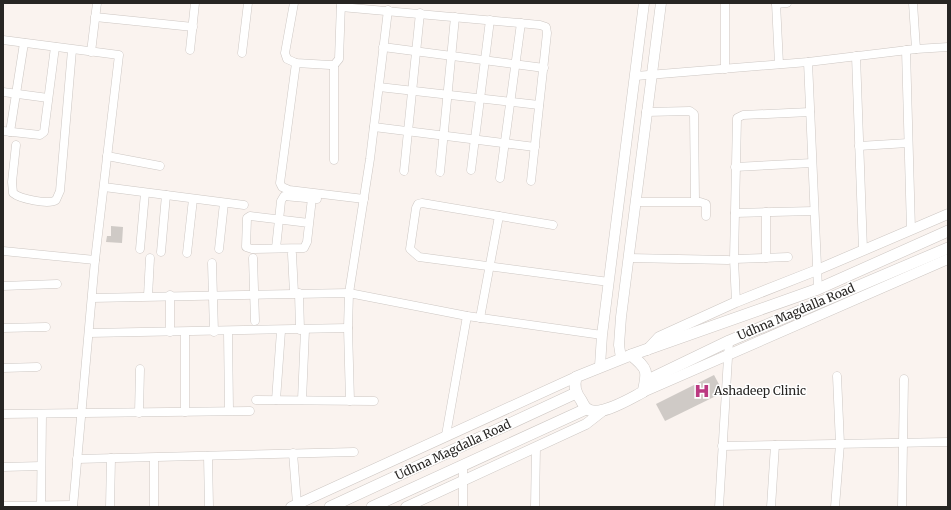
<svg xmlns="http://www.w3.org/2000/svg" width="951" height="510" font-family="Merriweather,serif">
<rect width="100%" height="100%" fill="#faf3ef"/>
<g fill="#cfcac6">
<path d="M111,226L123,227L122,243L106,242L107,236H111Z"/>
<path d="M714,375L721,388L720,394L665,421L656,404Z"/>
</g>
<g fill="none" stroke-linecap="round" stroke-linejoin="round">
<defs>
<g id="minor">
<path d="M294,3L285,53L287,59L296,63L330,65H334L339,59L341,3"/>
<path d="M725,3V69"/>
<path d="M776,3L779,64"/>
<path d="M776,4L787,3"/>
<path d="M341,7L540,25L546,27L547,33L531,181"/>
<path d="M95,17L193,27"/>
<path d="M3,40L119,55L95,260L73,507"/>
<path d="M383,47L544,68"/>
<path d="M916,49L948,47"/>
<path d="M190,50L195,3"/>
<path d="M906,50L911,230"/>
<path d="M91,52L97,3"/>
<path d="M242,53L248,3"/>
<path d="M856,56L863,250"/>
<path d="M808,62L818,289"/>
<path d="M296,63L280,183L282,187L289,190L364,199"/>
<path d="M636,76L808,62L916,49L913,3"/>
<path d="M379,87L539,105"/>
<path d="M3,92L48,98"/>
<path d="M646,112L690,111L694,114L695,201"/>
<path d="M374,127L535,147"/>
<path d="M3,131L40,135L44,132L55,47"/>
<path d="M10,132L24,43"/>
<path d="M16,145L12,182L13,193C20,199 49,205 56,200L60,191L72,50"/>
<path d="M859,146L908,143"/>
<path d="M107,156L160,166"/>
<path d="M334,160V65"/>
<path d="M735,167L812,163"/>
<path d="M471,170L490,20"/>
<path d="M404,171L420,13"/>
<path d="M440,172L455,17"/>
<path d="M500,178L521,23"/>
<path d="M104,187L244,205"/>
<path d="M637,202H700L706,204V216"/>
<path d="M766,212V258"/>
<path d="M735,213L814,211"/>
<path d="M309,223L250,216L247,218L246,247L252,249L304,248L307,242L312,198"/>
<path d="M553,225L422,203L418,204L416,208L410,249L419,257L609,282"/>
<path d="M276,248L281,201L284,196L317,199"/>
<path d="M140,249L145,193"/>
<path d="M219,249L224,203"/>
<path d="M3,251L95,260"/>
<path d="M161,252L166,195"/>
<path d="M187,253L193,199"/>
<path d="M292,254L294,293"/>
<path d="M253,258L255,321"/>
<path d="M629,258L728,260"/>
<path d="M734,259L788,257"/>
<path d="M212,263L214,332"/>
<path d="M3,286L57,284"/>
<path d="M299,293L300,330"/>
<path d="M148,296L150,258"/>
<path d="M92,298L349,293L467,316L602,335"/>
<path d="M736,302L734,259L737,118L743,115L810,112"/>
<path d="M480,318L499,216"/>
<path d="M3,328L46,327"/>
<path d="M170,332V295"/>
<path d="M228,332L229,410"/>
<path d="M89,333L348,328"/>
<path d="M3,368L37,367"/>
<path d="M256,400L374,401"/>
<path d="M276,400L281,331"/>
<path d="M302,400L305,330"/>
<path d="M350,401L348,328L349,293L370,159L388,10"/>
<path d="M185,412V332"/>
<path d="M139,413L140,369"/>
<path d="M3,414L250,411"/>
<path d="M446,435L467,316"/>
<path d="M722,446L948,442"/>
<path d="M293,453L297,504"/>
<path d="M208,456L209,507"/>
<path d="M77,459L354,452"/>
<path d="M3,467L41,466"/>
<path d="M3,506L73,505"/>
<path d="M41,507L42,414"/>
<path d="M110,507L111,458"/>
<path d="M154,507V458"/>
<path d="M463,507V465"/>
<path d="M535,507L536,447"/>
<path d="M719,507L729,341"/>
<path d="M771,507L775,445"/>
<path d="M835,507L840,444L837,376"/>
<path d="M902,507L904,379"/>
</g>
<g id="tertiary">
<path d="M647,350L659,337L736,302L817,270L948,214"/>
<path d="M621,358L619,345L621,317L661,3"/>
<path d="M600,366L602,335L644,3"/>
<path d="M643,392L948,259"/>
<path d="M291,507L576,377"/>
<path d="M406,507L586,424L604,410"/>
</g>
<g id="secondary">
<path d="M631,355L818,289L948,231"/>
<path d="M631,355C648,369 648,371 643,392C631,398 598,419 586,408C584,406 582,402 581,400C575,392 574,386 576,377Z"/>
<path d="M646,381L729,341L948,248"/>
<path d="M330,507L576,393"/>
<path d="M372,507L586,409"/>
</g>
</defs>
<use href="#minor" stroke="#cdc7c3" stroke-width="9"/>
<use href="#tertiary" stroke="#cdc7c3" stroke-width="11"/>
<use href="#secondary" stroke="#cdc7c3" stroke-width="12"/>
<use href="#minor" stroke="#fff" stroke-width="8"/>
<use href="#tertiary" stroke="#fff" stroke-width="10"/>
<use href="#secondary" stroke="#fff" stroke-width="11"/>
</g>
<defs>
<symbol id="hospital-bare" viewBox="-9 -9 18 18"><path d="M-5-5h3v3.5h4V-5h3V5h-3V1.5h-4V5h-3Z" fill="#bb3981" stroke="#fff" stroke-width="2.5" paint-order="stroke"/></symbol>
</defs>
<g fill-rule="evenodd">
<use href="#hospital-bare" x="691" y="380" width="22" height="22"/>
</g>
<g text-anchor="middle" stroke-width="3" stroke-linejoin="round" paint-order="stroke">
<g font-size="12" fill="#272523" stroke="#fff">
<text transform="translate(796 312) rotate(-23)" y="4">Udhna Magdalla Road</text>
<text transform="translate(453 450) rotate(-25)" y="4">Udhna Magdalla Road</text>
</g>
<g font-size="12" fill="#272523" stroke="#fff" text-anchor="start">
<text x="714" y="395">Ashadeep Clinic</text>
</g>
</g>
<rect width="951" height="510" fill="none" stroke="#272523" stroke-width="8"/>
</svg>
